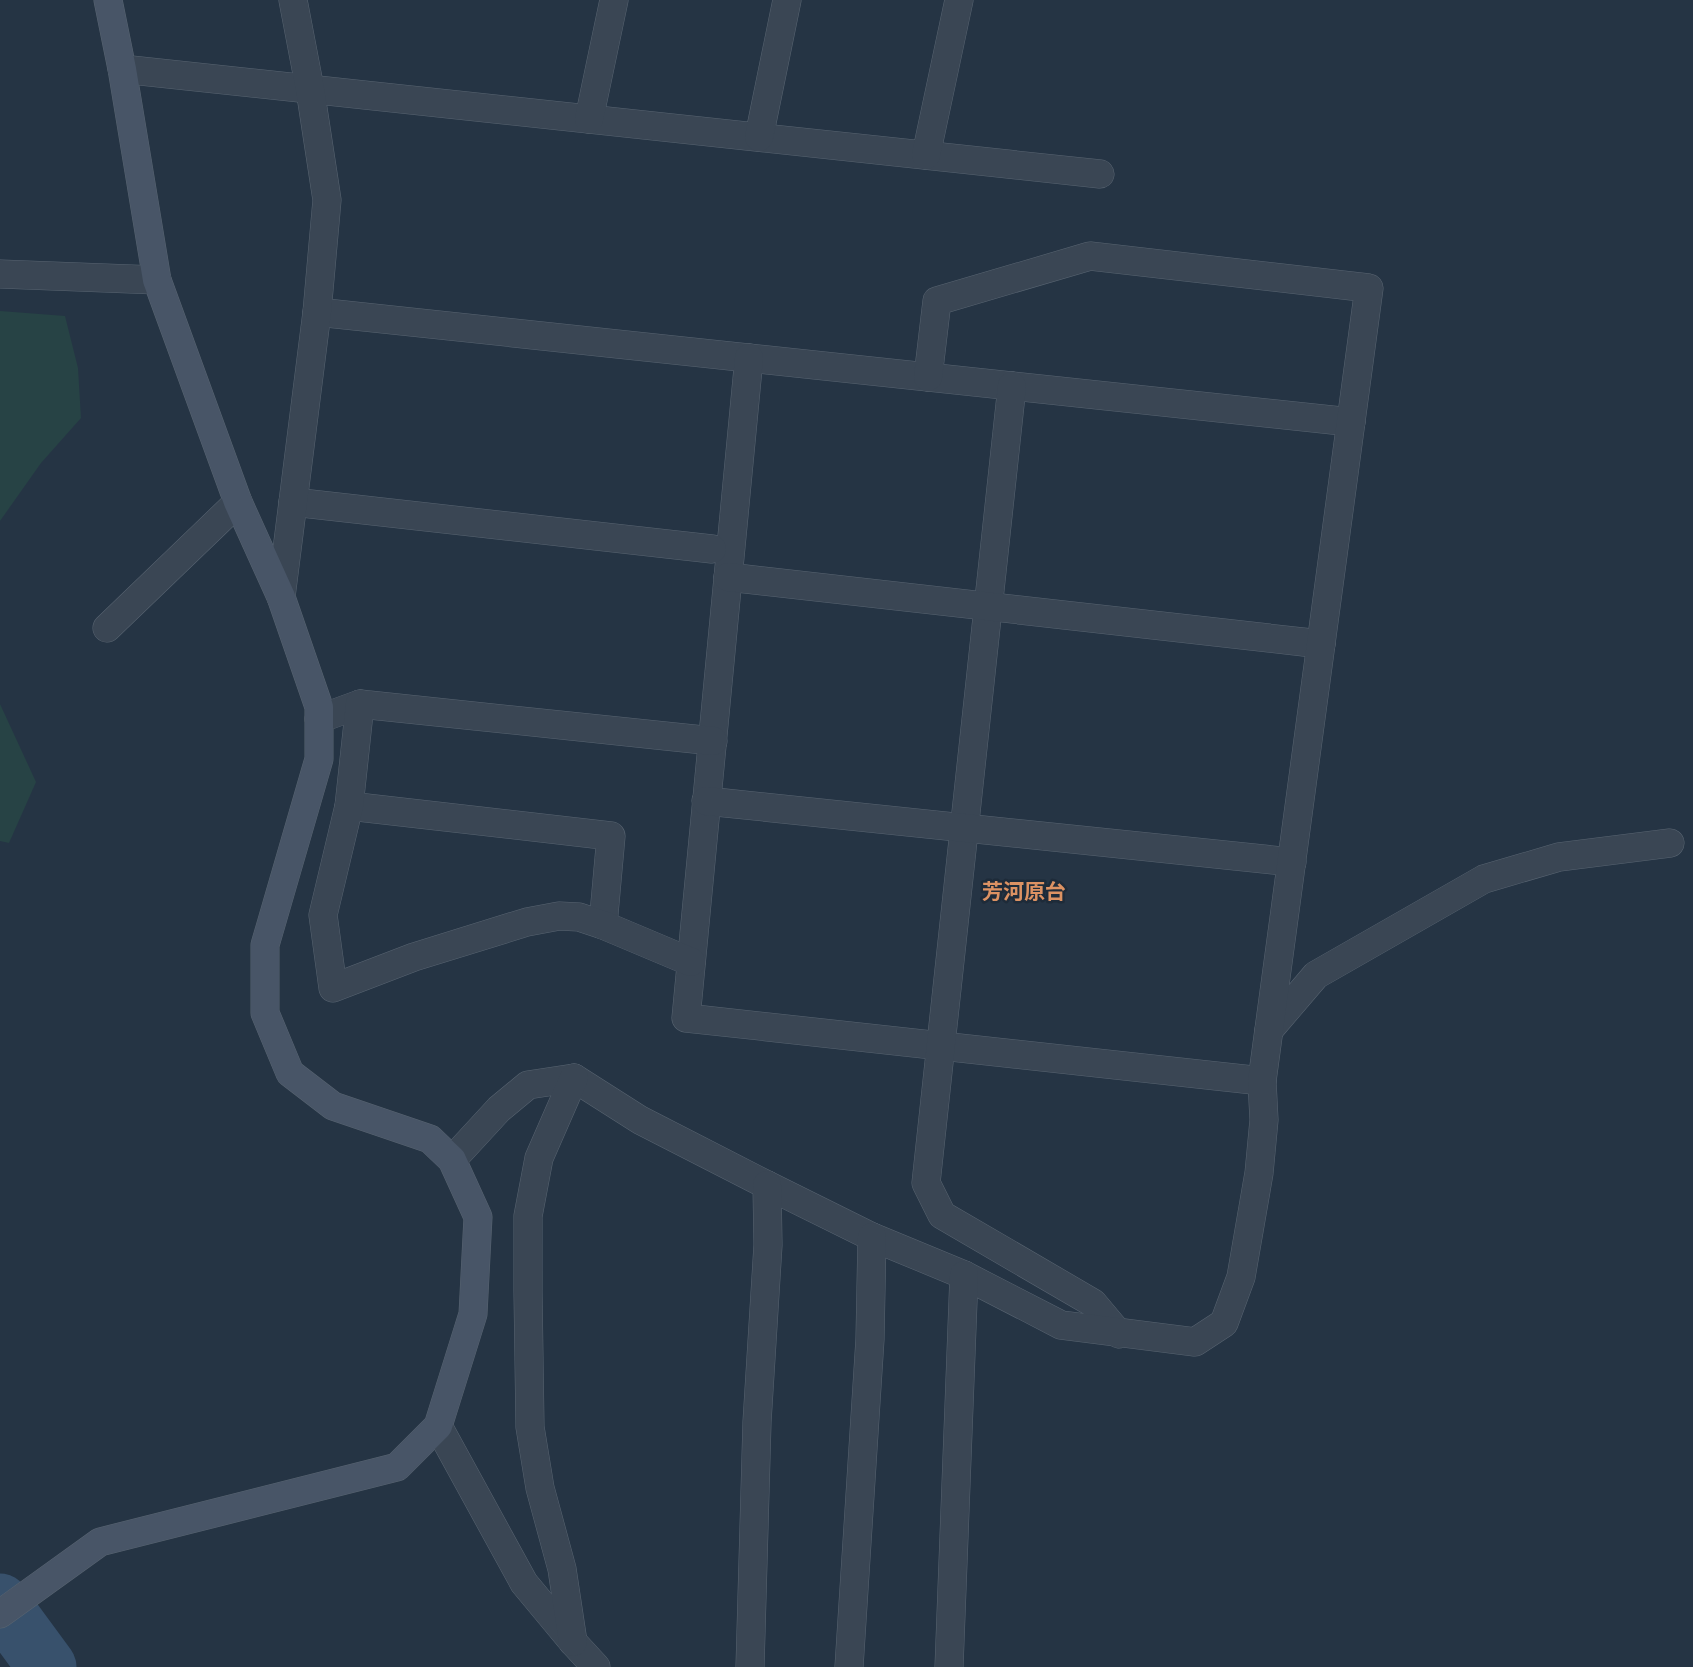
<svg xmlns="http://www.w3.org/2000/svg" width="1693" height="1667" font-family="'PT Sans Narrow','Noto Sans JP',sans-serif">
<rect width="100%" height="100%" fill="#253444"/>
<g fill="#274345">
<path d="M0,311L65,316L78,368L81,418L41,463L0,521Z"/>
<path d="M0,704L36,782L9,843L0,841Z"/>
</g>
<g fill="none" stroke-linecap="round" stroke-linejoin="round">
<path stroke="#38516c" stroke-width="59" d="M0,1603L47,1667"/>
<defs>
<g id="street">
<path d="M122,69L1100,174"/>
<path d="M589,119L614,0"/>
<path d="M759,137L787,0"/>
<path d="M926,155L959,0"/>
<path d="M0,274L157,280"/>
<path d="M317,312L1351,422"/>
<path d="M749,358L686,1018L1262,1081"/>
<path d="M1012,386L926,1183L942,1215L1093,1303L1119,1334"/>
<path d="M293,502L712,549"/>
<path d="M728,577L1321,644"/>
<path d="M281,597L317,312L327,200L310,89L293,0"/>
<path d="M107,628L238,502"/>
<path d="M319,719L360,704"/>
<path d="M706,801L1292,862"/>
<path d="M349,806L611,836L603,925"/>
<path d="M691,962L603,925L579,917L559,916L527,922L414,957L333,988L323,915L349,806L360,704L713,741"/>
<path d="M1269,1030L1316,975L1484,879L1559,857L1670,843"/>
<path d="M452,1160L499,1109L528,1085L574,1078L640,1120L767,1185L872,1237L964,1275L1061,1325L1195,1342L1224,1323L1241,1277L1259,1173L1264,1120L1262,1081L1369,288L1090,256L937,301L928,377"/>
<path d="M438,1426L524,1583L573,1642L596,1667"/>
<path d="M573,1642L562,1569L540,1488L530,1427L528,1291V1216L539,1158L574,1078"/>
<path d="M750,1667L757,1422L768,1245L767,1185"/>
<path d="M849,1667L870,1339L872,1237"/>
<path d="M949,1667L964,1275"/>
</g>
<path id="secondary" d="M0,1614L100,1542L397,1467L438,1426L473,1314L478,1217L452,1160L430,1139L333,1106L290,1073L265,1013V945L319,759V707L281,597L238,502L157,280L122,69L108,0"/>
</defs>
<use href="#street" stroke="#586471" stroke-width="29"/>
<use href="#secondary" stroke="#586471" stroke-width="29"/>
<use href="#street" stroke="#3a4654" stroke-width="28"/>
<use href="#secondary" stroke="#485567" stroke-width="28"/>
</g>
<g text-anchor="middle" stroke-width="5" stroke-linejoin="round" paint-order="stroke">
<g font-size="21" font-weight="bold" fill="#dc9263" stroke="#1e2b39">
<text x="1024" y="899">芳河原台</text>
</g>
</g>
</svg>
